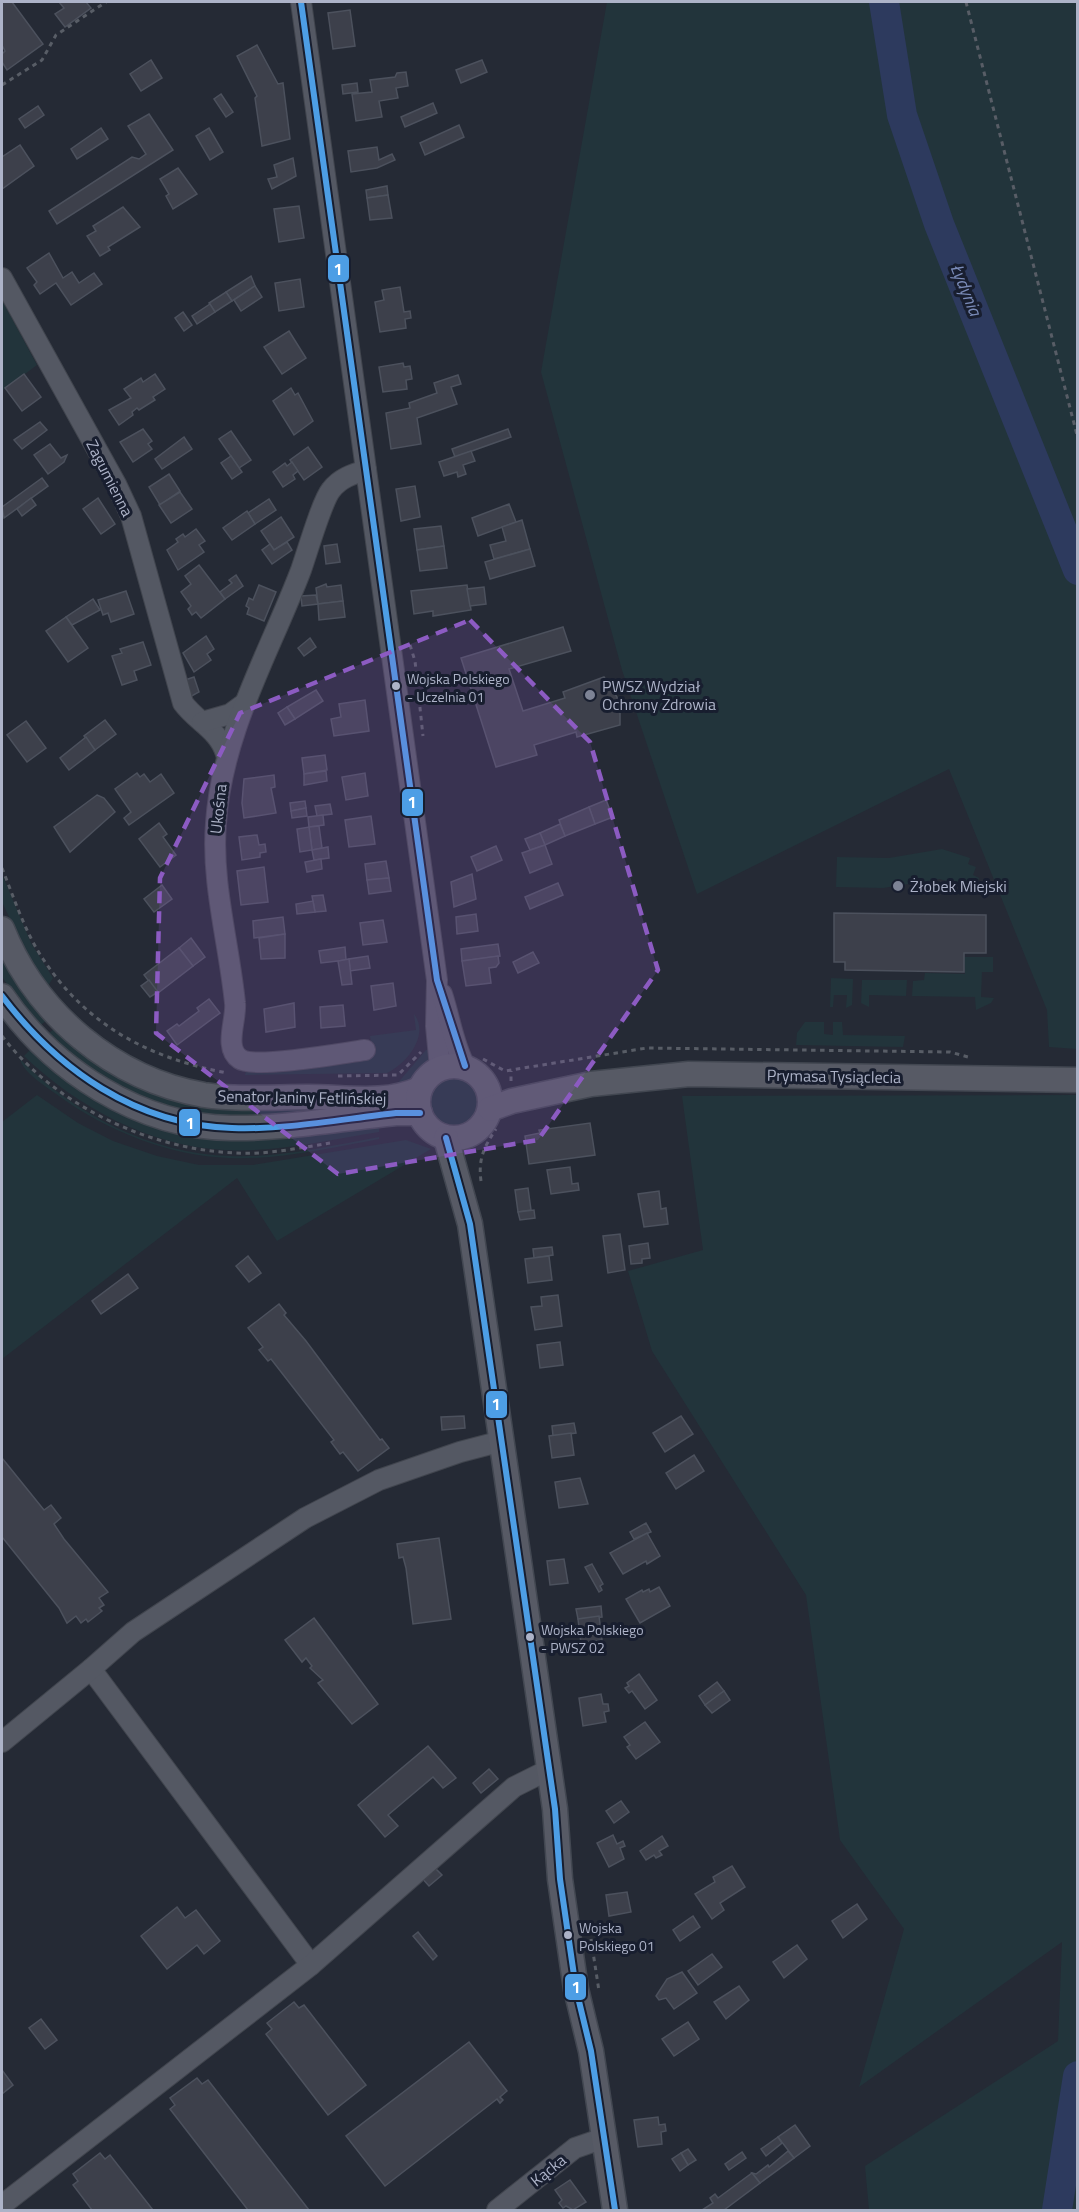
<svg xmlns="http://www.w3.org/2000/svg" width="1079" height="2212" font-family="'Titillium Web',sans-serif">
<rect width="100%" height="100%" fill="#252a35"/>
<g fill="#22343b">
<path d="M607,2H1077V1049L1049,1047L1047,1010L949,769L697,894L622,670L541,372Z"/>
<path d="M2,300L37,365L2,391Z"/>
<path d="M942,849L970,858L968,864L976,867L973,875L979,878L975,890L940,879L883,888L836,887L837,857L889,858Z"/>
<path d="M2,874L31,943L53,978L49,984L51,989L29,959L2,902Z"/>
<path d="M2,952L47,1020L38,1027L2,977Z"/>
<path d="M964,957H993V972H982L981,997L994,998L991,1003L976,1010L975,997L912,996L913,981L924,980L925,973L965,974Z"/>
<path d="M831,978L853,979L852,1005L846,1008L847,995H834L833,1007H830Z"/>
<path d="M862,980H907L906,996L869,995V1007L861,1003Z"/>
<path d="M414,1014C430,1035 407,1063 387,1073L245,1075L246,1071L373,1056L370,1036L416,1030Z"/>
<path d="M805,1022H824V1034L833,1035V1022H842L843,1035L905,1036L903,1047L796,1045L797,1033Z"/>
<path d="M55,1028L121,1076L379,1109L224,1118L171,1109L111,1085L47,1035Z"/>
<path d="M32,1048L143,1119L379,1120V1132C328,1140 276,1153 224,1150C149,1146 77,1107 24,1056Z"/>
<path d="M432,1049C429,1064 417,1075 406,1085H396L426,1050Z"/>
<path d="M20,1059C74,1114 152,1154 230,1156C280,1158 330,1146 379,1137V1139C331,1148 279,1160 229,1158C170,1156 107,1131 59,1096C47,1087 23,1073 20,1059Z"/>
<circle cx="454" cy="1102" r="26"/>
<path d="M37,1095L78,1123L113,1141L157,1156L199,1165H253L406,1140L431,1149L277,1241L237,1178L2,1359V1122Z"/>
<path d="M1077,1095V2210H869L865,2166L1058,2041L1062,1942L859,2087L904,1929L840,1840L806,1595L652,1351L628,1271L703,1250L682,1096Z"/>
</g>
<g fill="none" stroke-linecap="round" stroke-linejoin="round">
<g stroke="#2d3a5e" stroke-width="30">
<path d="M884,2L902,115L939,224L1078,570"/>
<path d="M1057,2210L1078,2076"/>
</g>
</g>
<g fill="#3d404b" stroke="#4c515d" stroke-width="1.5">
<path d="M2,2H12L43,44L7,70L2,62V54L5,51L2,45Z"/>
<path d="M59,2H86L91,8L65,27L55,14L64,8Z"/>
<path d="M350,10L355,46L333,49L328,13Z"/>
<path d="M257,45L278,84L283,83L290,139L262,146L255,98L257,96L237,56Z"/>
<path d="M151,60L162,78L141,91L130,74Z"/>
<path d="M482,60L487,72L461,83L456,70Z"/>
<path d="M406,72L408,86L396,88L398,98L379,101L382,117L356,121L352,94L372,92L370,80L395,77L397,73Z"/>
<path d="M357,83L358,92L343,94L342,85Z"/>
<path d="M221,94L233,112L226,117L214,99Z"/>
<path d="M433,103L437,113L405,127L401,117Z"/>
<path d="M38,106L44,115L25,128L19,119Z"/>
<path d="M149,114L173,150L57,224L49,211L132,157L139,159L146,154L128,126Z"/>
<path d="M459,125L464,137L425,155L420,143Z"/>
<path d="M101,128L108,139L77,159L71,149Z"/>
<path d="M209,128L223,152L210,160L196,136Z"/>
<path d="M20,145L34,166L2,189V157Z"/>
<path d="M377,147L379,160L392,154L395,160L377,168L351,172L348,151Z"/>
<path d="M293,158L296,176L272,189L268,179L277,177L274,165Z"/>
<path d="M178,168L197,194L173,209L166,196L169,194L160,179Z"/>
<path d="M387,186L388,195L367,198L366,190Z"/>
<path d="M388,195L392,218L370,220L367,198Z"/>
<path d="M299,206L304,238L279,242L274,209Z"/>
<path d="M123,207L140,227L108,247L110,250L100,256L87,236L96,231L93,226Z"/>
<path d="M49,253L63,278L72,272L79,283L94,273L102,284L71,305L56,283L40,294L34,285L37,282L27,268Z"/>
<path d="M251,276L255,286L232,301L226,292Z"/>
<path d="M300,279L304,307L279,311L275,283Z"/>
<path d="M255,286L262,297L241,311L234,300Z"/>
<path d="M400,287L404,312L410,311L411,318L405,319L406,328L380,332L375,302L384,300L382,290Z"/>
<path d="M226,292L232,301L215,312L209,303Z"/>
<path d="M210,304L215,312L197,324L192,316Z"/>
<path d="M183,312L192,325L184,331L175,318Z"/>
<path d="M289,331L306,358L282,374L264,347Z"/>
<path d="M403,363L404,367L410,366L412,379L406,380L407,389L383,392L379,367Z"/>
<path d="M24,374L41,397L22,411L5,388Z"/>
<path d="M155,374L165,389L153,397L155,400L139,410L137,408L132,412L133,415L119,425L109,410L131,398L124,389L141,378L143,382Z"/>
<path d="M458,375L461,384L451,387L457,404L417,418L421,444L391,449L386,413L410,408L409,403L437,393L434,383Z"/>
<path d="M291,388L295,395L298,393L313,421L294,435L273,401Z"/>
<path d="M40,422L47,430L22,449L14,440Z"/>
<path d="M143,429L152,441L148,444L152,449L133,462L120,442Z"/>
<path d="M508,429L511,437L455,457L452,449Z"/>
<path d="M231,431L251,460L239,468L219,439Z"/>
<path d="M184,437L192,449L162,469L155,459Z"/>
<path d="M50,444L61,458L67,455L64,462L48,474L34,455Z"/>
<path d="M308,447L322,467L304,480L290,460Z"/>
<path d="M471,451L475,461L463,465L466,474L458,477L457,472L444,476L439,462Z"/>
<path d="M231,456L242,472L232,479L221,463Z"/>
<path d="M292,462L298,471L293,475L295,479L283,487L273,472L285,463L287,466Z"/>
<path d="M169,474L180,491L160,505L149,487Z"/>
<path d="M42,478L48,486L4,518L2,507Z"/>
<path d="M415,486L420,517L401,521L396,489Z"/>
<path d="M180,492L192,509L171,523L159,505Z"/>
<path d="M31,498L36,505L22,516L17,509Z"/>
<path d="M98,498L115,524L101,534L83,509Z"/>
<path d="M269,499L276,510L255,524L248,513Z"/>
<path d="M509,504L516,522L478,536L472,518Z"/>
<path d="M247,511L255,524L232,540L223,528Z"/>
<path d="M281,517L294,537L274,550L261,531Z"/>
<path d="M522,520L530,549L494,559L490,545L506,541L502,527Z"/>
<path d="M441,526L444,546L417,550L414,529Z"/>
<path d="M196,529L205,541L199,545L204,552L178,570L167,550L178,542L176,539L183,534L185,537Z"/>
<path d="M287,542L292,550L272,564L262,550L270,544L274,550Z"/>
<path d="M337,544L340,562L326,564L324,546Z"/>
<path d="M444,546L447,568L420,571L417,550Z"/>
<path d="M530,549L535,566L490,579L485,562Z"/>
<path d="M199,565L225,599L201,618L196,612L192,615L188,609L191,606L181,592L191,584L185,576Z"/>
<path d="M236,575L243,586L225,599L220,592L232,583L229,580Z"/>
<path d="M326,584L327,587L341,585L343,601L318,604L316,588Z"/>
<path d="M259,585L276,592L264,621L247,614L249,608L246,606L249,598L253,600Z"/>
<path d="M467,585L471,610L433,616V611L414,614L411,591Z"/>
<path d="M484,587L486,604L470,606L467,589Z"/>
<path d="M126,591L134,614L111,622L108,613L103,615L98,600Z"/>
<path d="M316,595L318,604L302,606L301,596Z"/>
<path d="M93,599L100,610L72,625L66,617Z"/>
<path d="M343,601L345,617L319,620L318,604Z"/>
<path d="M66,617L88,648L68,662L46,631Z"/>
<path d="M563,627L571,651L509,669L523,711L565,698L563,692L604,677L617,697L620,710V725L577,737L576,732L534,745L537,755L496,767L461,658Z"/>
<path d="M206,636L214,649L207,654L211,660L194,672L183,653Z"/>
<path d="M310,638L316,647L304,656L298,648Z"/>
<path d="M143,642L151,665L134,671L137,680L122,685L112,656L122,653L120,649Z"/>
<path d="M194,677L199,692L190,697L185,680Z"/>
<path d="M316,690L323,701L295,719L287,707Z"/>
<path d="M365,700L369,731L334,736L331,719L341,717L339,704Z"/>
<path d="M287,707L295,719L285,725L278,713Z"/>
<path d="M105,720L116,734L95,750L84,736Z"/>
<path d="M26,721L46,748L27,762L7,735Z"/>
<path d="M86,737L95,750L69,770L60,758Z"/>
<path d="M325,755L327,770L304,774L302,758Z"/>
<path d="M326,771L327,781L304,785V774Z"/>
<path d="M137,773L140,777L144,774L150,782L161,774L174,793L129,825L124,818L131,812L115,789Z"/>
<path d="M365,773L368,796L346,800L342,777Z"/>
<path d="M274,775L275,787L271,788L276,813L244,818L242,803L244,779Z"/>
<path d="M97,795L104,798L115,812L70,852L54,827Z"/>
<path d="M606,800L613,817L595,824L589,807Z"/>
<path d="M305,801L306,808L291,811L290,803Z"/>
<path d="M330,804L332,814L317,816L315,806Z"/>
<path d="M589,807L595,824L565,836L559,820Z"/>
<path d="M306,808L307,816L292,818L291,811Z"/>
<path d="M323,815L324,825L309,827L308,817Z"/>
<path d="M371,816L375,844L349,847L345,820Z"/>
<path d="M159,823L167,834L163,837L176,855L160,867L139,839Z"/>
<path d="M560,824L565,836L545,845L540,833Z"/>
<path d="M319,826L322,848L312,850L309,827Z"/>
<path d="M309,827L312,850L300,852L297,829Z"/>
<path d="M540,833L545,845L530,850L525,839Z"/>
<path d="M257,835L259,845L265,844L266,852L260,853V857L242,860L239,837Z"/>
<path d="M545,845L552,864L530,873L522,853Z"/>
<path d="M496,846L502,860L477,871L471,857Z"/>
<path d="M328,847L329,858L314,860L312,850Z"/>
<path d="M321,859L322,869L307,872L305,862Z"/>
<path d="M386,861L389,878L367,880L365,864Z"/>
<path d="M264,867L268,902L241,905L237,871Z"/>
<path d="M472,874L476,899L454,907L451,882Z"/>
<path d="M389,878L391,891L369,894L367,880Z"/>
<path d="M558,883L563,895L530,909L525,897Z"/>
<path d="M162,885L172,899L154,912L144,899Z"/>
<path d="M323,895L326,911L315,912L312,896Z"/>
<path d="M313,901L315,912L297,914L296,904Z"/>
<path d="M834,913L986,915V953H964V972L845,970V962H834Z"/>
<path d="M476,914L478,931L457,934L456,917Z"/>
<path d="M283,917L285,934L254,938L253,921Z"/>
<path d="M383,920L387,942L363,945L360,923Z"/>
<path d="M285,934V958L261,959L259,938Z"/>
<path d="M191,938L205,957L193,966L179,948Z"/>
<path d="M498,944L500,956L462,961L461,949Z"/>
<path d="M345,947L346,960L321,963L319,951Z"/>
<path d="M179,948L193,966L158,993L144,975Z"/>
<path d="M533,952L539,963L518,973L513,962Z"/>
<path d="M368,956L370,968L350,971L349,959Z"/>
<path d="M498,956L499,963L496,967L489,968L491,983L466,986L462,961Z"/>
<path d="M349,959L352,984L342,985L338,961Z"/>
<path d="M149,980L158,992L150,997L141,986Z"/>
<path d="M393,983L396,1006L374,1010L371,986Z"/>
<path d="M209,999L220,1013L177,1045L167,1031L177,1024L179,1026L199,1011L197,1008Z"/>
<path d="M294,1003L295,1027L266,1032L264,1009Z"/>
<path d="M343,1005L345,1026L321,1028L320,1007Z"/>
<path d="M590,1123L595,1155L529,1164L525,1136L540,1133L539,1130Z"/>
<path d="M570,1167L572,1184L578,1183L579,1190L551,1194L547,1170Z"/>
<path d="M528,1188L531,1210L518,1212L515,1190Z"/>
<path d="M659,1191L661,1209L666,1208L668,1224L644,1227L638,1194Z"/>
<path d="M534,1210L535,1218L520,1220L518,1212Z"/>
<path d="M620,1234L625,1270L608,1273L603,1236Z"/>
<path d="M648,1243L650,1258L642,1259V1263L631,1264L629,1246Z"/>
<path d="M552,1247L553,1255L534,1258L533,1249Z"/>
<path d="M248,1256L261,1273L249,1282L236,1266Z"/>
<path d="M549,1256L552,1280L528,1283L525,1259Z"/>
<path d="M128,1274L138,1288L101,1314L92,1301Z"/>
<path d="M558,1295L562,1326L535,1330L531,1307L542,1306L541,1297Z"/>
<path d="M279,1304L286,1313L284,1315L306,1341L380,1440L382,1439L389,1448L358,1471L343,1452L340,1454L331,1442L334,1440L271,1359L268,1361L259,1350L263,1347L248,1328Z"/>
<path d="M560,1342L563,1365L540,1368L537,1345Z"/>
<path d="M464,1416L465,1428L442,1430L441,1417Z"/>
<path d="M681,1416L693,1434L665,1452L653,1433Z"/>
<path d="M574,1423L576,1433L553,1436L552,1426Z"/>
<path d="M571,1433L574,1455L552,1458L549,1436Z"/>
<path d="M694,1455L704,1471L676,1489L666,1473Z"/>
<path d="M2,1458L44,1510L51,1505L61,1518L54,1524L64,1539L108,1592L99,1598L104,1605L99,1608L102,1611L88,1622L86,1619L81,1623L76,1616L67,1623L59,1608L2,1537Z"/>
<path d="M580,1478L588,1504L559,1508L555,1482Z"/>
<path d="M646,1523L651,1532L634,1539L630,1532Z"/>
<path d="M647,1533L660,1556L647,1564L646,1561L623,1574L610,1553Z"/>
<path d="M439,1538L451,1619L413,1624L406,1568L403,1557L399,1558L397,1544Z"/>
<path d="M564,1559L568,1583L550,1585L547,1561Z"/>
<path d="M592,1564L603,1584L600,1586L602,1590L599,1592L585,1567Z"/>
<path d="M659,1587L670,1606L640,1623L626,1599L642,1590L643,1592L649,1589L650,1592Z"/>
<path d="M601,1606L602,1617L578,1619L576,1609Z"/>
<path d="M599,1616L602,1640L581,1643L578,1619Z"/>
<path d="M314,1618L378,1704L352,1724L318,1683L323,1680L310,1668L312,1666L306,1658L302,1662L285,1640Z"/>
<path d="M639,1674L657,1700L645,1709L632,1691L629,1693L625,1688L629,1686L627,1683Z"/>
<path d="M717,1682L724,1691L705,1705L699,1696Z"/>
<path d="M724,1691L730,1700L712,1713L705,1705Z"/>
<path d="M601,1694L603,1704H608L609,1711L604,1712L606,1722L583,1726L579,1698Z"/>
<path d="M645,1722L660,1742L636,1759L627,1747L630,1745L624,1737Z"/>
<path d="M428,1746L456,1778L443,1788L433,1777L388,1815L398,1826L385,1837L358,1805Z"/>
<path d="M489,1769L498,1779L481,1793L473,1783Z"/>
<path d="M621,1801L629,1812L614,1823L606,1811Z"/>
<path d="M613,1835L617,1844L623,1841L625,1846L620,1848L624,1859L609,1867L597,1843Z"/>
<path d="M662,1836L668,1846L659,1851L662,1855L656,1858L654,1855L646,1860L640,1851Z"/>
<path d="M433,1866L442,1875L429,1886L421,1877Z"/>
<path d="M732,1866L745,1887L720,1903L724,1910L712,1919L695,1894L715,1882L713,1877Z"/>
<path d="M627,1892L631,1912L609,1916L606,1895Z"/>
<path d="M857,1904L867,1919L843,1938L832,1921Z"/>
<path d="M177,1907L185,1918L196,1910L220,1941L204,1954L197,1945L167,1969L141,1936Z"/>
<path d="M693,1916L700,1927L680,1941L673,1930Z"/>
<path d="M418,1932L437,1956L433,1960L413,1936Z"/>
<path d="M797,1945L807,1959L784,1978L773,1962Z"/>
<path d="M712,1954L722,1967L698,1985L688,1971Z"/>
<path d="M682,1972L697,1993L674,2009L666,1998L659,2000L656,1996L667,1979Z"/>
<path d="M739,1986L749,2000L726,2019L714,2002Z"/>
<path d="M294,2002L299,2008L304,2005L366,2085L328,2115L266,2034L272,2029L267,2023Z"/>
<path d="M41,2019L57,2040L45,2049L29,2028Z"/>
<path d="M688,2022L699,2039L674,2056L662,2039Z"/>
<path d="M469,2042L507,2091L500,2097L503,2100L500,2103L497,2099L385,2186L346,2136Z"/>
<path d="M2,2070L13,2085L2,2094Z"/>
<path d="M197,2078L202,2084L208,2080L309,2210H248L170,2109L175,2105L170,2098Z"/>
<path d="M658,2117L659,2125L665,2124L666,2131L661,2132L662,2144L638,2147L634,2120Z"/>
<path d="M795,2125L810,2146L794,2158L778,2137Z"/>
<path d="M778,2137L782,2143L766,2156L761,2149Z"/>
<path d="M688,2149L696,2160L688,2165L681,2153Z"/>
<path d="M788,2151L794,2158L760,2183L752,2173L756,2174L768,2165L769,2167Z"/>
<path d="M742,2152L746,2158L729,2170L725,2164Z"/>
<path d="M100,2153L105,2159L110,2155L153,2210H92L73,2185L78,2181L73,2174Z"/>
<path d="M681,2153L688,2165L680,2171L672,2159Z"/>
<path d="M752,2173L760,2183L724,2210H702L713,2203L710,2198L715,2194L718,2198Z"/>
<path d="M570,2180L586,2202L573,2210L566,2206L563,2208L559,2203L562,2200L555,2190Z"/>
</g>
<g fill="none" stroke-linecap="round" stroke-linejoin="round">
<defs>
<g id="minor">
<path d="M301,2L437,980L436,1026L440,1068"/>
<path d="M2,278L116,484L131,516L183,703C197,722 219,730 226,754"/>
<path d="M202,722L230,714L245,703"/>
<path d="M442,994C450,1018 453,1043 465,1066"/>
<path d="M365,1050C342,1053 255,1069 240,1059C223,1048 237,1019 235,1003C229,943 211,882 216,823C222,732 269,654 301,570C307,553 322,501 331,490C340,478 353,474 366,470"/>
<path d="M91,1669L311,1965"/>
<path d="M2,1742L91,1669L133,1632L305,1518L379,1480L460,1452L502,1441"/>
<path d="M2,2205L311,1965L514,1787L548,1770"/>
<path d="M497,2210L575,2148L604,2138"/>
</g>
<g id="major">
<path d="M2,929C36,1014 113,1079 204,1095C238,1100 274,1097 308,1097C346,1097 384,1105 420,1089"/>
<path d="M2,996C52,1070 140,1127 231,1128C286,1129 341,1118 396,1113H420"/>
<circle cx="454" cy="1102" r="36"/>
<path d="M490,1109L512,1101L591,1084L689,1074L1078,1080"/>
<path d="M446,1138L470,1224L555,1809L560,1879L576,1989L591,2051L615,2210"/>
</g>
</defs>
<use href="#minor" stroke="#41454e" stroke-width="22"/>
<use href="#major" stroke="#424751" stroke-width="27"/>
<g stroke="#585d66" stroke-width="3" stroke-dasharray="4.5 4.5" stroke-linecap="butt">
<path d="M966,2L1078,439"/>
<path d="M2,85L42,60L56,35L106,2"/>
<path d="M410,645L415,661L423,736"/>
<path d="M2,868C14,898 25,932 43,959C88,1027 150,1058 227,1073"/>
<path d="M2,1036C55,1105 147,1149 235,1153C266,1155 299,1148 330,1143"/>
<path d="M483,1059L505,1071L647,1048L950,1052L968,1057"/>
<path d="M338,1076L398,1075L421,1052"/>
<path d="M511,1081V1071"/>
<path d="M481,1181C478,1159 484,1147 496,1129"/>
<path d="M591,1939L599,1991"/>
</g>
<use href="#minor" stroke="#545863" stroke-width="20"/>
<use href="#major" stroke="#575a65" stroke-width="24"/>
<defs>
<g id="bus-1">
<path d="M301,2L437,980L465,1066"/>
<path d="M2,996C58,1070 136,1125 232,1128C287,1130 342,1119 396,1113H420"/>
<path d="M446,1138L470,1224L555,1809L560,1879L576,1989L591,2051L615,2210"/>
</g>
</defs>
<use href="#bus-1" stroke="#181e2f" stroke-width="10"/>
<use href="#bus-1" stroke="#4d9ee5" stroke-width="6"/>
</g>
<path fill="#8c5bc2" fill-opacity="0.2" stroke="#8c5bc2" stroke-width="4.5" stroke-dasharray="12 8" stroke-linejoin="round" d="M470,620L590,742L658,970L538,1140L338,1174L156,1033L160,878L240,713Z"/>
<g fill="#adb3c8" stroke="#181e2f" stroke-width="2">
<circle cx="396" cy="686" r="5"/>
<circle cx="530" cy="1637" r="5"/>
<circle cx="568" cy="1935" r="5"/>
</g>
<g fill="#7d8395" stroke="#181e2f" stroke-width="2">
<circle cx="590" cy="695" r="6"/>
<circle cx="898" cy="886" r="6"/>
</g>
<g text-anchor="middle" stroke-width="6" stroke-linejoin="round" paint-order="stroke">
<g font-size="14" fill="#adb3c8" stroke="#181e2f" text-anchor="start">
<text x="407" y="684">Wojska Polskiego<tspan x="407" dy="18">- Uczelnia 01</tspan></text>
<text x="541" y="1635">Wojska Polskiego<tspan x="541" dy="18">- PWSZ 02</tspan></text>
<text x="579" y="1933">Wojska<tspan x="579" dy="18">Polskiego 01</tspan></text>
</g>
<g font-size="16" fill="#adb3c8" stroke="#181e2f">
<text transform="translate(110 478) rotate(63)" y="6">Zagumienna</text>
<text transform="translate(218 809) rotate(-84)" y="6">Ukośna</text>
<text transform="translate(834 1076) rotate(1)" y="6">Prymasa Tysiąclecia</text>
<text transform="translate(302 1097) rotate(1)" y="6">Senator Janiny Fetlińskiej</text>
<text transform="translate(548 2170) rotate(-39)" y="6">Kącka</text>
</g>
<g font-size="16" fill="#adb3c8" stroke="#181e2f" text-anchor="start">
<text x="602" y="692">PWSZ Wydział<tspan x="602" dy="18">Ochrony Zdrowia</tspan></text>
<text x="910" y="892">Żłobek Miejski</text>
</g>
<g font-size="18" font-style="italic" fill="#7a8bb8" stroke="#181e2f">
<text transform="translate(966 290) rotate(68)" y="6">Łydynia</text>
</g>
</g>
<g stroke="#181e2f" stroke-width="2">
<rect x="327" y="254" width="23" height="29" rx="6" fill="#4d9ee5"/>
<rect x="401" y="788" width="23" height="29" rx="6" fill="#4d9ee5"/>
<rect x="178" y="1108" width="23" height="29" rx="6" fill="#4d9ee5"/>
<rect x="485" y="1390" width="23" height="29" rx="6" fill="#4d9ee5"/>
<rect x="564" y="1973" width="23" height="28" rx="6" fill="#4d9ee5"/>
</g>
<g font-size="16" text-anchor="middle" font-weight="bold" fill="#fff">
<text x="338" y="275">1</text>
<text x="412" y="808">1</text>
<text x="190" y="1129">1</text>
<text x="496" y="1410">1</text>
<text x="576" y="1993">1</text>
</g>
<rect width="1079" height="2212" fill="none" stroke="#adb3c8" stroke-width="6"/>
</svg>
